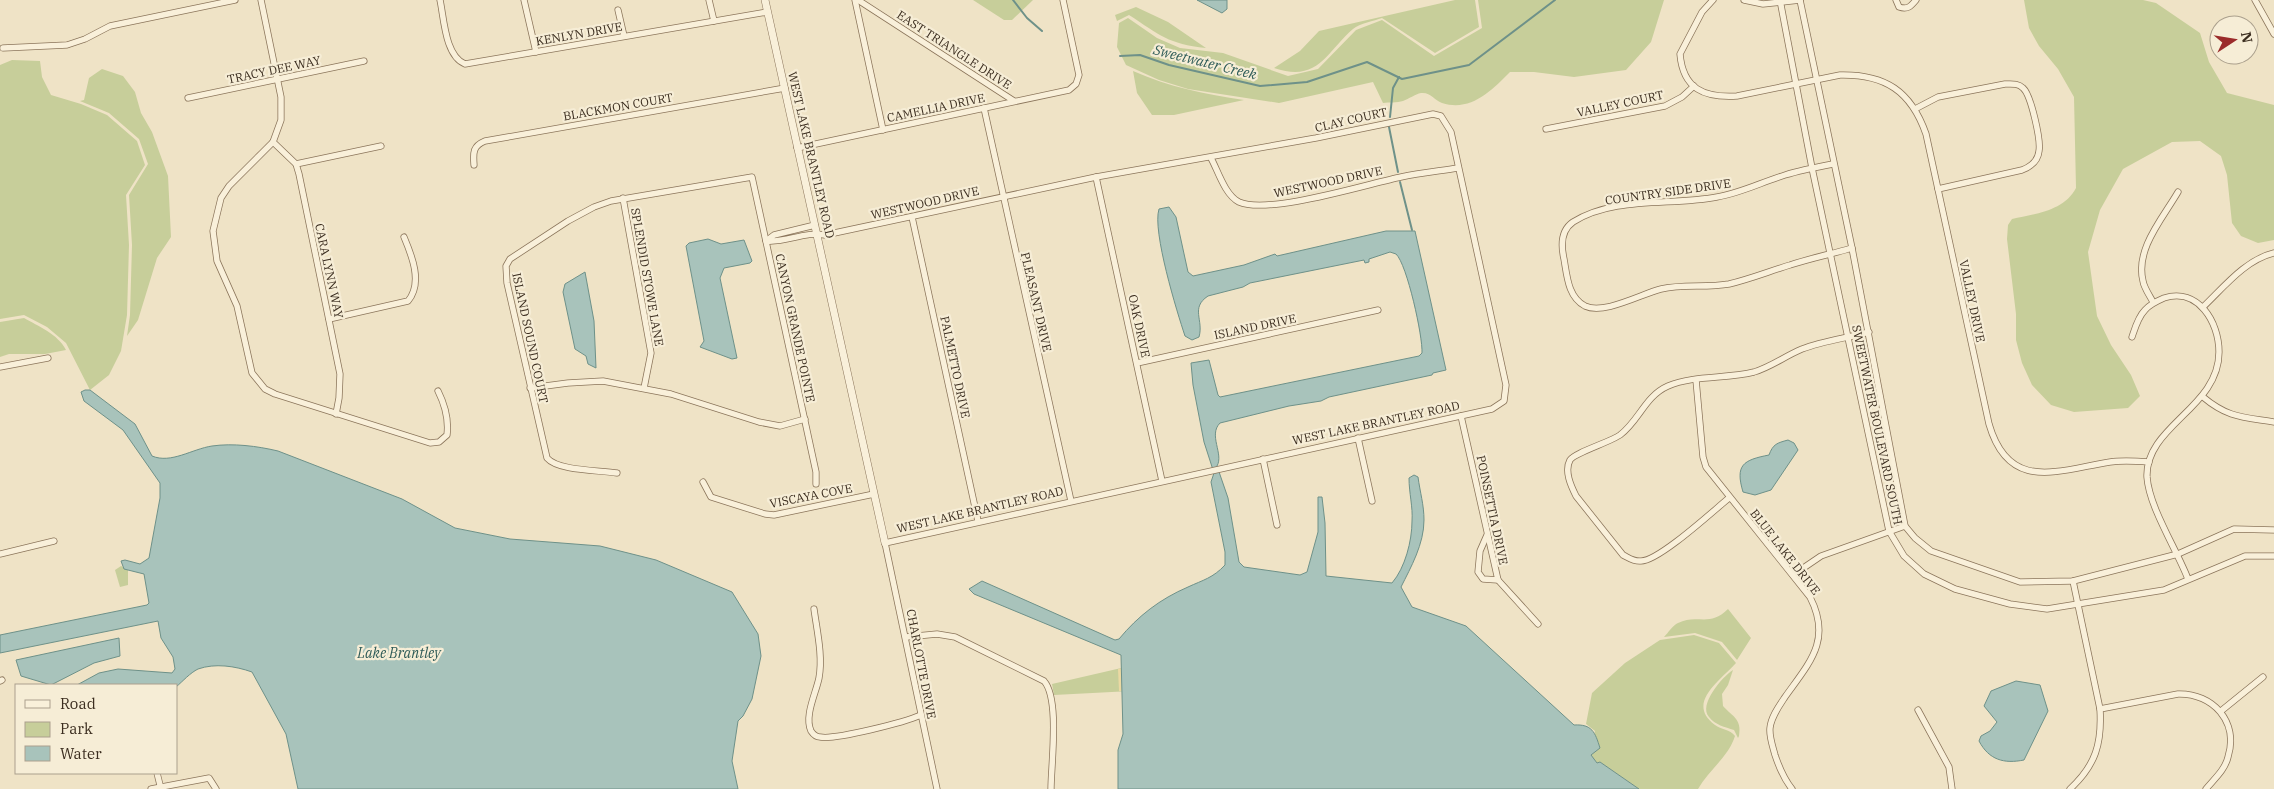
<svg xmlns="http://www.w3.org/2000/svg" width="2274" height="789" font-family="'IBM Plex Serif',serif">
<rect width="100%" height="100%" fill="#efe3c6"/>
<g fill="#c7ce9a">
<path d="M973,0H1033L1012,20H1004Z"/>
<path d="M1455,0H1475L1479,27L1435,53L1382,18C1374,21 1360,23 1353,29C1326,52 1319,83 1274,68L1300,51L1319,31Z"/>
<path d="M1478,0H1664L1651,42L1626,70L1574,77L1534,72H1510C1491,91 1471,112 1442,103C1434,100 1431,92 1421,93C1415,94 1409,99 1403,101C1397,103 1389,102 1383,103L1373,82L1279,103L1188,89L1159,80L1126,65L1117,47L1119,23L1128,18L1157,38L1180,48L1223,53L1288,76L1318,69L1356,30L1382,20L1434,56L1482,28Z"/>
<path d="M2024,0H2143L2156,3L2200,33L2209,62L2227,93L2274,105V240L2258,243L2241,236L2232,223L2227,175L2221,156L2200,141L2172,142L2123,169L2100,210L2088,252L2097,316L2111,345L2131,375L2140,396L2128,408L2074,412L2051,405L2032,385L2022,363L2016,340V314L2007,239L2008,225L2012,219C2035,214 2064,211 2076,188L2074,97L2058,69L2039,46L2029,28Z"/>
<path d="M1136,7L1168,22L1206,48C1168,44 1160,35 1129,15L1117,21L1115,15Z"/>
<path d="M12,60L40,61L42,77L51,95L81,104L107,115L137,141L145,165L126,195L129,245L127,315L121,351L109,375L90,390L66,343L47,327L24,315L0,319V65Z"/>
<path d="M102,69L123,76L135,92L141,113L152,132L168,176L171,237L157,258L138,320L127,336L130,315L132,245L129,195L148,164L139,139L109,113L80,101L84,100L89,78Z"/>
<path d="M1133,71C1169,87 1205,94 1244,100L1174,115H1152L1137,93Z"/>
<path d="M24,318C38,326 58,334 66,350L45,354H9L0,357V322Z"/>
<path d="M121,566L128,570V585L120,587L115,570Z"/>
<path d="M1728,609L1751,638L1737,660L1722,642L1695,633L1664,637C1668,633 1673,625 1678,623C1697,613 1709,628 1728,609Z"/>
<path d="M1694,635L1719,643L1736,663C1721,680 1685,703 1715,725C1721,730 1730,729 1735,736C1729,756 1709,770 1698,789H1639L1600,762L1597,763L1590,755L1595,731L1586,724L1592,693L1625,663L1660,640Z"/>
<path d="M1130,666L1131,691L1054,695L1052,684Z"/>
<path d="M1733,670L1728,685L1722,694L1723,706C1733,717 1742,719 1739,736L1738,738L1734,730C1725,727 1715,725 1709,717C1698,705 1722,677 1733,670Z"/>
</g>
<path fill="#ebd9a3" d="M1130,666L1131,691H1119L1118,669Z"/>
<g fill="#a8c3bb" stroke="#6e9189">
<path d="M1197,0H1227V9L1222,13Z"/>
<path d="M1169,207L1176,217L1188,272L1193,276L1244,265L1275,254L1277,256L1386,231H1415L1446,370L1433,373L1432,375L1329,397L1321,401L1289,406L1220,423C1208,435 1224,454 1217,466L1228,498L1239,562L1244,567L1300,575L1307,572L1318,532V497H1322L1325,523L1326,576L1392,583C1405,568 1412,541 1412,521C1413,507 1409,493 1409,478L1414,475L1418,477C1420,492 1424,505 1424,520C1424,544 1411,567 1401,587L1412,607L1466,626L1574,725C1592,724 1595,732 1600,748L1591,755L1597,763L1600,762L1639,789H1118V750L1123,734L1121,655L974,594L969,589L982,581L1115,640L1119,639C1138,616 1160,599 1188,587C1203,580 1213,578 1225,565V552L1211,482L1214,473L1204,442L1193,385L1191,363L1209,360L1218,395L1220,397L1419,356L1422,353C1423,337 1407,264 1396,254L1390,252L1369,259V262L1365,263L1364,260L1250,283L1243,287L1208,296C1190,308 1204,320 1199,337L1192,340L1185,336C1177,312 1152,231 1159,209Z"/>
<path d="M708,239L721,244L744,240L752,261L750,263L724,268L720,278L737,358L732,359L700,347L704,341L686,246L689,243Z"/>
<path d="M585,272L594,321L596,368L588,364L586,356L575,349L563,292L565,284Z"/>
<path d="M85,390H90L135,424L152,456C171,464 192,449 212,446C233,443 257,446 278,451L402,499L455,528L510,539L600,546L656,560L732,592L758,634L761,656L752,699L743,716L738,721L732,761L738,789H298L286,734L252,672C235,666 215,663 198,669C190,673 183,681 176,687L77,685L99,673L118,669L172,673L175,669L173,657L161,638L158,621L0,653V635L147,605L149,603L144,574L124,569L121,561L125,560L140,564L149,558L160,498V483L123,430L84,401L81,392Z"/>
<path d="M1788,440L1794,443L1798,450L1771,490L1755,495L1743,492C1735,465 1743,460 1769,455C1773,444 1777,443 1788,440Z"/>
<path d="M119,638L120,656L94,663L51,685L21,676L16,660Z"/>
<path d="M2016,681L2040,685L2048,711L2024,760C2004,764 1989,760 1979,741L1981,736L1990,731L1997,722L1984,706L1991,691Z"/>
</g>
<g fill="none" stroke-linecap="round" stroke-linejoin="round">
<g stroke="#6e9189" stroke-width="2">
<path d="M1013,0L1027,18L1042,31"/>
<path d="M1120,56L1140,55L1169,65L1260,86L1307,82L1367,62L1402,79L1469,65L1555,0"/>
<path d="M1390,117L1393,88L1399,77"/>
<path d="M1389,127L1398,172"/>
<path d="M1400,182L1412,230"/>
</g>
<defs>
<g id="minor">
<path d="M261,0L281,97V120L273,142L229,186L221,198L213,231L217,261L237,306L252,373L265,389L275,394L430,443L439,442L447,435C449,419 445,405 438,391"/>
<path d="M440,0C444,18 445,56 465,64L767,12"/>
<path d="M524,0L536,52"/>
<path d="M709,0L714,21"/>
<path d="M855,0L883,130"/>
<path d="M858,0L1014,101"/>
<path d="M1713,0L1702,12L1680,54C1683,89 1704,98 1737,96L1840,75C1885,74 1911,91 1926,134L1989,424C2009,493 2058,470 2110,462C2123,460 2136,461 2149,462"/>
<path d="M1744,0L1763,4L1800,0"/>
<path d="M1780,0L1812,168L1889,531L1904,556L1924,574L1955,589L2010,604L2047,609L2164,590L2245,556H2274"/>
<path d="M1800,0L1852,248L1905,526L1915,538L1931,551L2020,582L2073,581L2178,554L2234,529L2274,530"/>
<path d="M1896,0L1899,7C1908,10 1911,6 1916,0"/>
<path d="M2255,0L2274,34"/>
<path d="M618,10L624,36"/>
<path d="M3,48L67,45L85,39L110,26L235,0"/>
<path d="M188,98L364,61"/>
<path d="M984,108L1071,501"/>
<path d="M1915,109L1938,97L2005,84C2012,84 2018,83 2023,88C2031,95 2041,140 2039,151C2038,161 2030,167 2022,170L1938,189"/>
<path d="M1546,129L1665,106L1682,97L1694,86"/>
<path d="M273,142L296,164L299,174L340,374L339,398L336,414"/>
<path d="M797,148L1069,90L1076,84L1079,75L1063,0"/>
<path d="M1211,158C1218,171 1225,195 1239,202C1269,215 1367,184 1401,177C1420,173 1439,171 1458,168"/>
<path d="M296,164L381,146"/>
<path d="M1833,164C1817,167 1801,170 1785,175C1762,182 1741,193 1717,197C1672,206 1614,196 1573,222C1560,231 1561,246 1564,259C1567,276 1568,297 1585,306C1604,315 1641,294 1661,289C1683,284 1706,288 1729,284C1750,279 1770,271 1790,265C1811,258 1832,254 1852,248"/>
<path d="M474,165C473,152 473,146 485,141L785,88"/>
<path d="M1096,177L1162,481"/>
<path d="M623,198L651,353L644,388"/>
<path d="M912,217L978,521"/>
<path d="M815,225L774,235L766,241C786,243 805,231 825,235L1096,177L1316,138L1433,114L1441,116L1451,132L1506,385L1504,401L1492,409L885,543L937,789"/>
<path d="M2153,302C2150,296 2144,288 2143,281C2135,249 2163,218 2178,192"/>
<path d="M2203,307C2224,287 2245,260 2274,253"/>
<path d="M329,319L408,301C423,283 412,256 404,237"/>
<path d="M2132,337C2135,328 2138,317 2145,310C2150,304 2157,301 2164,298C2198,287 2219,322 2219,352C2219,408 2145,426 2147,477C2149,507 2177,550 2188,579"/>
<path d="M1137,363L1378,310"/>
<path d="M0,367L48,358"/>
<path d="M1696,380L1703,457L1706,467L1810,597C1832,640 1810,662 1785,697C1779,706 1771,717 1770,728C1769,737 1773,747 1775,755C1779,767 1784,779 1792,789"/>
<path d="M530,388L568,383L603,381L671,394L759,422L780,426L805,419"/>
<path d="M2203,397C2228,418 2243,417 2274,422"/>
<path d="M1461,416L1498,580L1538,624"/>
<path d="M1358,438L1372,501"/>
<path d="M1263,459L1277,525"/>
<path d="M617,473C599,470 558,471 547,458L507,283L506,266L510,259L568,221L594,207L611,201L752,177L816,472V484"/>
<path d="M703,482L711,497L765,514L774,515L874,494"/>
<path d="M1729,498C1713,511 1659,561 1641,561C1634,562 1629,558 1623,555L1576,496C1571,486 1564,471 1570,460C1574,453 1610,442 1620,435C1639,421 1645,396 1668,386C1694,375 1726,379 1754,372C1771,367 1785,356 1802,349C1823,341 1847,338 1869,332"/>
<path d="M1487,535L1480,551L1478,572L1483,579L1498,580"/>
<path d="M0,554L54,541"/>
<path d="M1793,575L1821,556L1905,526"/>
<path d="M814,609C817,631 823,656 819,678C816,693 804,716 811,731C813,734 816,737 820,737C836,740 905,722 921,715"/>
<path d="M906,637L937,634L955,637L1044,681C1060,699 1051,765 1051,789"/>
<path d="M0,681L2,680"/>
<path d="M2100,709L2178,694C2213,693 2239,722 2228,757C2225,770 2214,779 2206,789"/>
<path d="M1918,710L1949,767L1952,789"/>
<path d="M2221,711L2263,677"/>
<path d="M157,773L161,789"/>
<path d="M151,789L209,778L216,789"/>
<path d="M2070,789C2096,765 2102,743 2100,709L2073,581"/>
</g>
<path id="tertiary" d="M765,0L885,543"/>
</defs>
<use href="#minor" stroke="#8b755b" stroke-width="7"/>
<use href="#tertiary" stroke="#8b755b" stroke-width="8"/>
<use href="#minor" stroke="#f9f0da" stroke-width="5.5"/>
<use href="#tertiary" stroke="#f9f0da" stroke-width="7"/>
</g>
<g text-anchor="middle" stroke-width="4.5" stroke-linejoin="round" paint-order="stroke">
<g font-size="12" fill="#3b2d1f" stroke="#f6edd6">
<text transform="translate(579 34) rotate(-10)" y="4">KENLYN DRIVE</text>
<text transform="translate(954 50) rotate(33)" y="4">EAST TRIANGLE DRIVE</text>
<text transform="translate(274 70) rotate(-12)" y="4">TRACY DEE WAY</text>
<text transform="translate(1620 104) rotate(-12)" y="4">VALLEY COURT</text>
<text transform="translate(618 107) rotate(-10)" y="4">BLACKMON COURT</text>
<text transform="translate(936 108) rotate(-12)" y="4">CAMELLIA DRIVE</text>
<text transform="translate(1351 120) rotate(-13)" y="4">CLAY COURT</text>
<text transform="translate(811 155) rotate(77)" y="4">WEST LAKE BRANTLEY ROAD</text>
<text transform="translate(1328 182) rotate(-12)" y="4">WESTWOOD DRIVE</text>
<text transform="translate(1668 192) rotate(-8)" y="4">COUNTRY SIDE DRIVE</text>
<text transform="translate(925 203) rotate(-13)" y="4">WESTWOOD DRIVE</text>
<text transform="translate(329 271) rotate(78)" y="4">CARA LYNN WAY</text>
<text transform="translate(647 277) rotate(80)" y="4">SPLENDID STOWE LANE</text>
<text transform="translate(1972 301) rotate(78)" y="4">VALLEY DRIVE</text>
<text transform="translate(1036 302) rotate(77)" y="4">PLEASANT DRIVE</text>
<text transform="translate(1139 326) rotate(78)" y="4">OAK DRIVE</text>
<text transform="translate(1255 327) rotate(-12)" y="4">ISLAND DRIVE</text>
<text transform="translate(795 328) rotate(78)" y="4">CANYON GRANDE POINTE</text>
<text transform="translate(530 338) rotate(78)" y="4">ISLAND SOUND COURT</text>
<text transform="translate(955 367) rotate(78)" y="4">PALMETTO DRIVE</text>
<text transform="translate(1376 423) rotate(-12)" y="4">WEST LAKE BRANTLEY ROAD</text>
<text transform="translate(1877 425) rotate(78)" y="4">SWEETWATER BOULEVARD SOUTH</text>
<text transform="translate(811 496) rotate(-11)" y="4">VISCAYA COVE</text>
<text transform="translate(980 510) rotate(-13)" y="4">WEST LAKE BRANTLEY ROAD</text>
<text transform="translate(1492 510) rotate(78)" y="4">POINSETTIA DRIVE</text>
<text transform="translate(1785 552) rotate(52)" y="4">BLUE LAKE DRIVE</text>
<text transform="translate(921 664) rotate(79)" y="4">CHARLOTTE DRIVE</text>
</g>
<g font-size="14" font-style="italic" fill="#2e5b58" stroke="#f6edd6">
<text transform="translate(1205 62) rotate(14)" y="5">Sweetwater Creek</text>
<text x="399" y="658">Lake Brantley</text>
</g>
</g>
<rect x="15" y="684" width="162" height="90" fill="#f6edd6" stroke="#aba08d"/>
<rect x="25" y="700" width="25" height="8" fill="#f9f0da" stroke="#aba08d"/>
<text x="60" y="709" font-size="15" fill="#3b2d1f">Road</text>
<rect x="25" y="722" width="25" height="15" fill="#c7ce9a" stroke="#aba08d"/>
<text x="60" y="734" font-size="15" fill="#3b2d1f">Park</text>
<rect x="25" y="746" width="25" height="15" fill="#a8c3bb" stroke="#aba08d"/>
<text x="60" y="759" font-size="15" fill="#3b2d1f">Water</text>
<g transform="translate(2234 40) rotate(78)"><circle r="24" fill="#f6edd6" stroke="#aba08d"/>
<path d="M0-4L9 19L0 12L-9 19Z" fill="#9b2b2a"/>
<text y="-8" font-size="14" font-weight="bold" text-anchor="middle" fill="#3b2d1f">N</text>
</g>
</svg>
